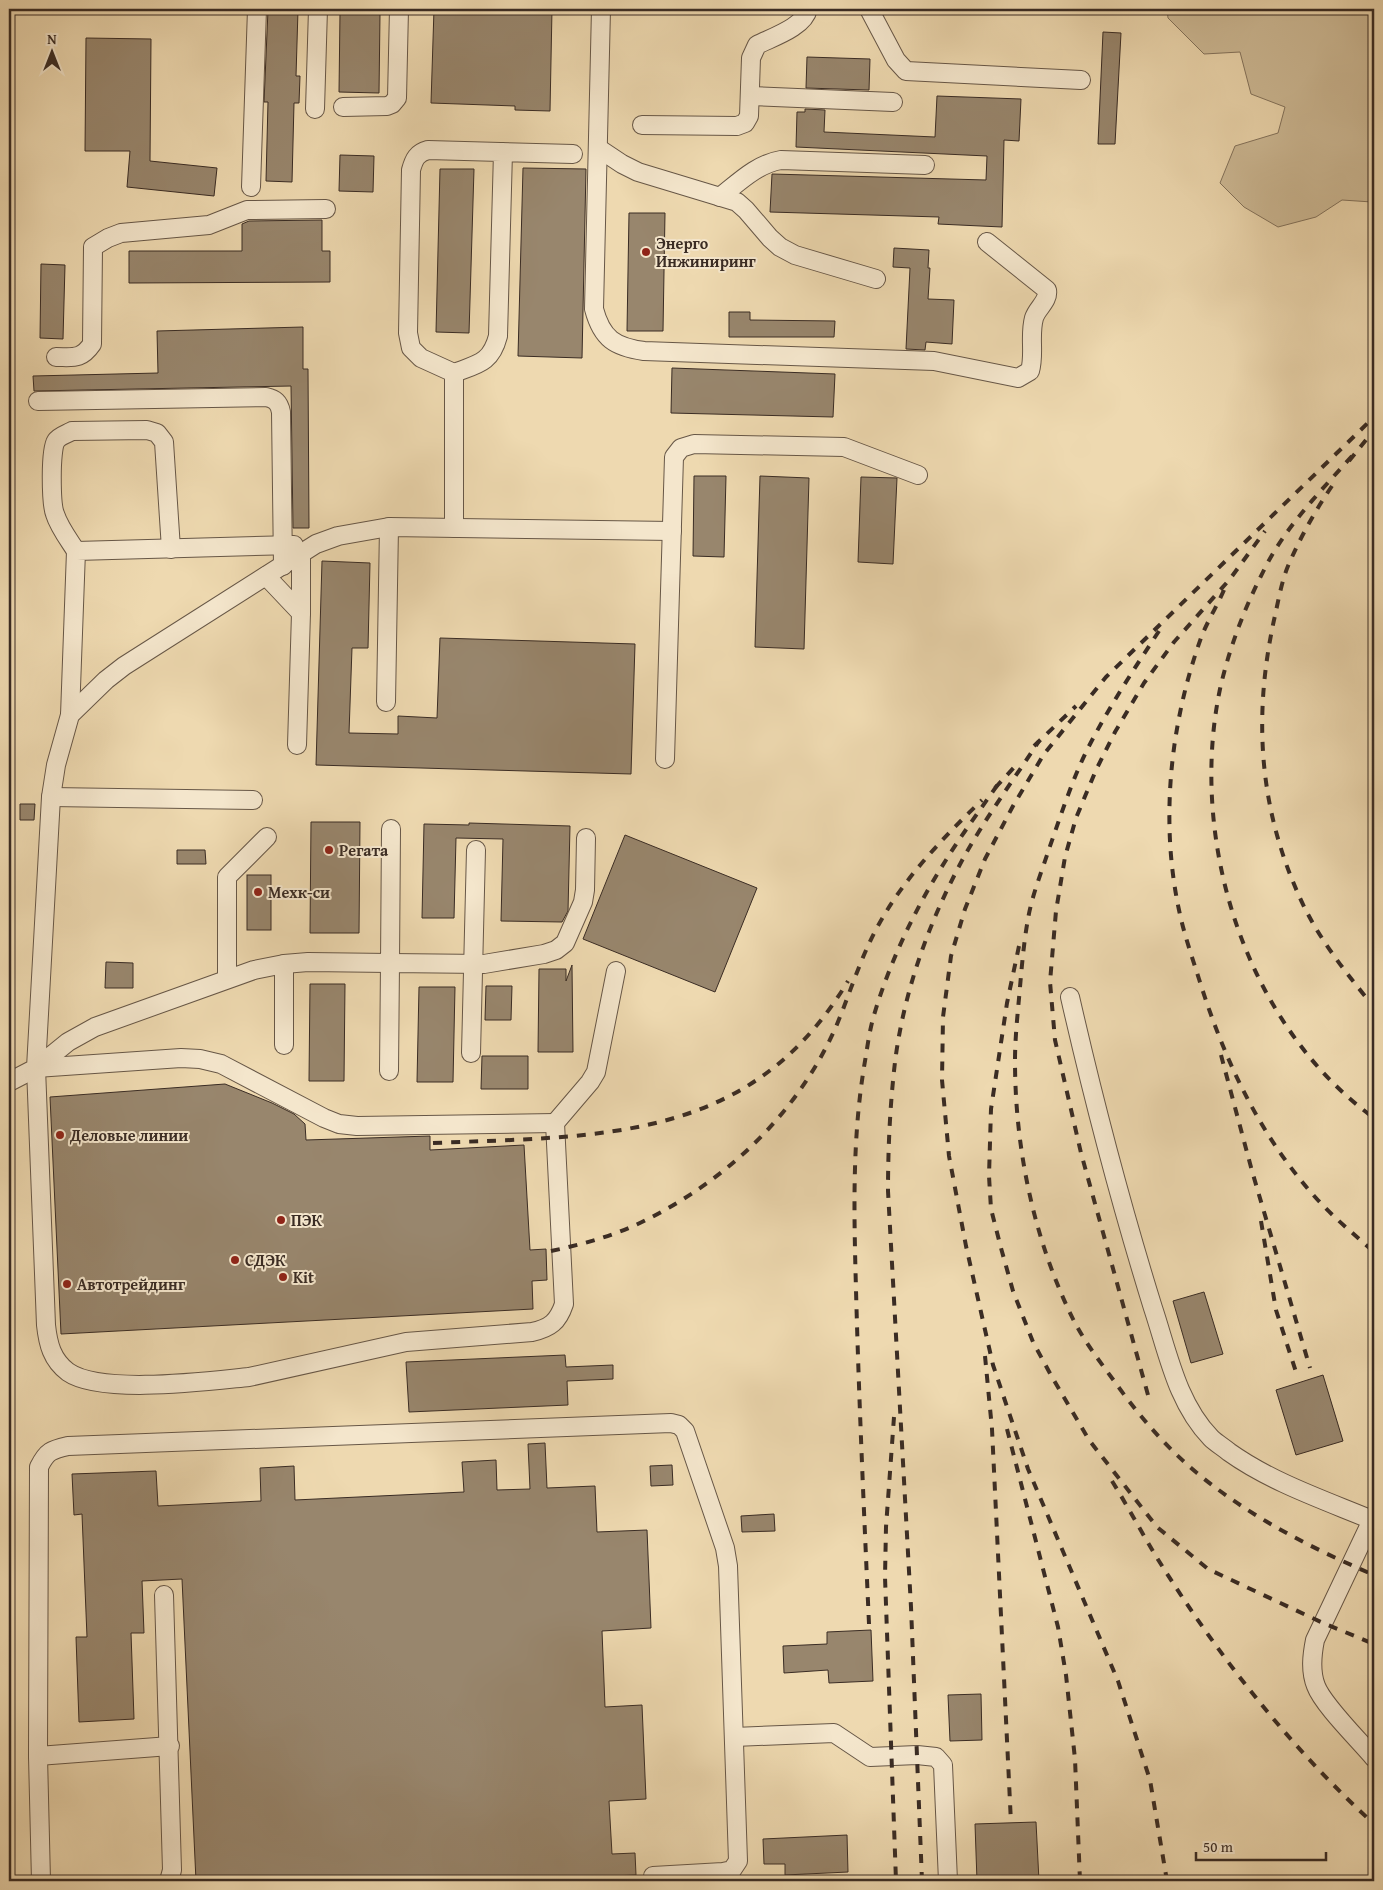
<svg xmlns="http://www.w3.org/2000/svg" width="1383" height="1890" font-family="'Gentium Book Plus',serif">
<rect width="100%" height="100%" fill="#eed9b0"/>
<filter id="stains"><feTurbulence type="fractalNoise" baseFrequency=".004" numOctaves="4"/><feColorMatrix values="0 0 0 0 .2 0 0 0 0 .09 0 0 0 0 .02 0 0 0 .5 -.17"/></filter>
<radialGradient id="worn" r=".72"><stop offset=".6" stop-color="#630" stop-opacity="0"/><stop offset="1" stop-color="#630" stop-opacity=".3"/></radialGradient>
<path fill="#cfbc98" stroke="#84745e" d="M1167,9H1374V206L1372,202L1342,200L1316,217L1278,227L1244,207L1220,183L1235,146L1278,133L1285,107L1251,94L1240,52L1204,54L1168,18Z"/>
<g fill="#98866d" stroke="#3a2c24">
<path d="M434,9H552L550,111L515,110V106L431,103Z"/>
<path d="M268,10H298L296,76H300L299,103H294L292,182L266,181L268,102H264Z"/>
<path d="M340,13L380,14L379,93L339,92Z"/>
<path d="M1103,32L1121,33L1115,144H1098Z"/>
<path d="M86,38L151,39L150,161L217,168L214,196L127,187L130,151H85Z"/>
<path d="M807,57L870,59L869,90L806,88Z"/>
<path d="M937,96L1021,99L1019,141L1004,140L1002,227L938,224L939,217L770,212L772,174L986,180L987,156L796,147L797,112H805V109L825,110L824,132L935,137Z"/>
<path d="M340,155L374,156L373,192L339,191Z"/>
<path d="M523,168L586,169L582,358L518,356Z"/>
<path d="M440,169H474L469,333L436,332Z"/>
<path d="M629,213H665L663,331H627Z"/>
<path d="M322,220V251H330V282L129,283V251H242V224L249,221Z"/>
<path d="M894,248L929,250L928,268H930L928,299L954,300L952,344L926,342L925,350L906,349L910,268L893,267Z"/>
<path d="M41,264L65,265L63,339L40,338Z"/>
<path d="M729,312H750V320L835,321L834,337H729Z"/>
<path d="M303,327V369H308L309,528H293L291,386L34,391L33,376L158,373L157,331Z"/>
<path d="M672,368L835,374L833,417L671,413Z"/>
<path d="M694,476H726L724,557L693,556Z"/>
<path d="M760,476L809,478L804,649L755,647Z"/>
<path d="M861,477L897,478L893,564L858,562Z"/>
<path d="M322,561L370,563L368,648H352L349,733L398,734V716L437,718L440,638L635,644L631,774L316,765Z"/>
<path d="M20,804H35L34,820H20Z"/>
<path d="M311,822H360L359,933H310Z"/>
<path d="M469,823L570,826L568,911L562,922L501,921L503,839L456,838L454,918H422L424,824L469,825Z"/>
<path d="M625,835L757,888L715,992L583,939Z"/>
<path d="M177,850H205L206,864H177Z"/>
<rect x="247" y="875" width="24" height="55"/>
<path d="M106,962L133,963V988H105Z"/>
<path d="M572,965L573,1052H538L539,969H566V981Z"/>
<path d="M310,984H345L344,1081H309Z"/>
<path d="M486,986H512L511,1020H485Z"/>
<path d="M419,987H455L453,1082H417Z"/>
<path d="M482,1056H528V1089H481Z"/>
<path d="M225,1084L272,1103L294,1114L305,1124L306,1140L430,1136V1150L524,1145L530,1250L546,1249L547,1280L532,1281L533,1309L61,1334L50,1097Z"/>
<path d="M1204,1292L1223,1354L1191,1363L1173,1301Z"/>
<path d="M565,1355L566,1367L613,1365V1379L567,1381L568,1405L409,1412L406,1362Z"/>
<path d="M1323,1375L1343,1441L1296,1455L1276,1390Z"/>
<path d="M545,1443L547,1488L595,1486L597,1532L647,1530L651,1628L602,1631L605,1707L642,1705L646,1799L609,1801L612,1854L635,1853L636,1875L613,1876V1881H196L182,1579L142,1581L144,1633H131L134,1719L79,1722L76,1637H87L82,1514L74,1515L72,1474L156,1471L158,1506L261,1501L260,1468L294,1466L295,1500L464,1492L462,1462L496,1460L497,1490L530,1489L528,1444Z"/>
<path d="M672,1465L673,1485L651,1486L650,1466Z"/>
<path d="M774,1514L775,1531L742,1532L741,1516Z"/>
<path d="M871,1630L873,1681L829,1683L828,1670L784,1673L783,1646L827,1644V1632Z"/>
<path d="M981,1694L982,1740L950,1741L948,1695Z"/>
<path d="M1036,1822L1039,1881H977L975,1824Z"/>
<path d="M847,1835L848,1872L785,1875V1864H764L763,1839Z"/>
</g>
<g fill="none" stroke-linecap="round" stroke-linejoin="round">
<defs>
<g id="minor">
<path d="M601,9L594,309C602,339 615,347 644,351L934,361L1018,378L1030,371C1035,354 1029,336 1034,318C1037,308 1049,301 1047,290L987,242"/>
<path d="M869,9L896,60L906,71L1081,80"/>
<path d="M750,96L893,102"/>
<path d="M343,107L387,106L392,104L397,98L399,9"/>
<path d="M315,109L318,9"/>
<path d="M642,125L737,126L745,123L749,116L751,58L757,45C773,37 804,27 808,9"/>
<path d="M598,148L622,164L638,172L737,202L746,210L770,238L780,247L795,255L876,279"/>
<path d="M503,152L498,336C491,363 478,364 454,373L421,358L411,348L408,333L411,170C414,159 417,153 428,150L573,154"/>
<path d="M251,187L257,9"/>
<path d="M720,197C739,182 757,164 781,160L925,165"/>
<path d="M56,357C73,357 81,360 92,344L93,247L108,238L121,233L209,225L247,210L326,209"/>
<path d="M454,373V528"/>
<path d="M38,401L266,397C275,399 279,402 281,412L283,566"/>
<path d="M76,551C69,540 59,527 55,514C51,504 50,450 56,441C59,436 67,434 72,431L147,430L157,433L164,442L171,549"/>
<path d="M266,576L301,613L297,745"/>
<path d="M301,613V554"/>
<path d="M386,702L389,527"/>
<path d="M70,715L76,551L294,545"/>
<path d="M665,759L674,457L681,448L694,444L844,447L918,475"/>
<path d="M51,797L253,800"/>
<path d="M284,964V1045"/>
<path d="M227,979V877L267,837"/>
<path d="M1070,997C1094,1102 1121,1205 1153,1308C1168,1353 1177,1403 1211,1438C1216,1443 1223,1447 1229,1452C1271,1482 1324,1500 1372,1520L1315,1640C1312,1655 1310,1671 1316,1686C1323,1705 1359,1740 1374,1758"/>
<path d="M471,1053L476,850"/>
<path d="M36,1068L46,1325C48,1344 52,1360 68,1372C101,1395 208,1381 249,1377L406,1342L532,1332C550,1328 558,1322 564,1304L555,1123L590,1082L596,1072L616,971"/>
<path d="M36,1068L181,1058L200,1059L221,1064L324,1118L339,1124L357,1126L555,1123"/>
<path d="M36,1068L68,1042L95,1027L254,970L284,964L308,962L390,963L391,829"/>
<path d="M389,1071L390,963L484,964L544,954L556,950L565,943L583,902L585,890L586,838"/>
<path d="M9,1082L36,1068L51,797L56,765L70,715L106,680L124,666L316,544L338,536L389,527L672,531"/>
<path d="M164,1595L172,1870L169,1881"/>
<path d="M734,1737L834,1733L870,1757L917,1755L936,1757L943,1765L948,1881"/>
<path d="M38,1756L170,1746"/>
<path d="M41,1881L38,1756L39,1467C47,1451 51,1450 68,1446L671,1423L679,1425L685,1431L725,1548L728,1566L738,1861L732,1870L723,1872L653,1876"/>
</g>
</defs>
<use href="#minor" stroke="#675747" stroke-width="20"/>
<use href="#minor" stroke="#f4e6cc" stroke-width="18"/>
<g stroke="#3a2c24" stroke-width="4" stroke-dasharray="9 9" stroke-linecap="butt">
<path d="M1352,456C1320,492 1284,528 1263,572C1244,609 1229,649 1220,689C1188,842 1246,1025 1374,1118"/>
<path d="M1349,461L1374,430"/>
<path d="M1332,486C1315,511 1300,538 1288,566C1281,583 1278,603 1274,620C1253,717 1259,808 1300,898C1318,938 1346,973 1374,1007"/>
<path d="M1224,590C1217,606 1207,622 1201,638C1170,724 1160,821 1179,910C1184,934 1192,957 1199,979C1224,1059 1259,1135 1316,1198C1334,1218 1354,1234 1374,1252"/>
<path d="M1159,631C1134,669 1109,707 1088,748C1072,780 1061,815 1049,849C1042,871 1032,895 1028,919C1024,941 1022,964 1020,987C1018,1011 1015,1036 1015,1061C1015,1149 1034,1240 1073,1319C1085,1343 1102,1364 1117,1385C1141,1418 1166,1447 1197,1473C1250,1517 1311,1548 1374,1575"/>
<path d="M1034,746L1076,706"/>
<path d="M995,788L1019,762"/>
<path d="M1019,946L1007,1003L991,1109L989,1176L991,1209L1001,1248L1013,1291L1033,1342L1052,1377L1089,1440L1157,1527L1208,1569L1323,1623L1374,1644"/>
<path d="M1221,1055L1252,1171L1310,1368"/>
<path d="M433,1143C600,1136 751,1143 848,981"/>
<path d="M1261,1221L1276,1310L1296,1372"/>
<path d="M551,1251C584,1244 617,1235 648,1219C729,1178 797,1113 835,1029C850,994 860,958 879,924C905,877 943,838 982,800"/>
<path d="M985,1356L992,1429L1011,1823"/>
<path d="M1148,1395L1081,1153L1055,1040L1050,982L1056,911L1065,857L1076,818L1096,770L1115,732L1144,683L1174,642L1230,579L1265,531"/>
<path d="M894,1417L886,1527L885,1577L896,1881"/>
<path d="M1007,1429L1058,1627L1066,1675L1075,1759L1080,1881"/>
<path d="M1112,1481C1130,1510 1146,1541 1164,1569C1223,1662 1293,1750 1374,1824"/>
<path d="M869,1624C864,1513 859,1402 856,1290C854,1215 852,1141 864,1067C867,1050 869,1032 874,1015C890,961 916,907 946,860C962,834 981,809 998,784"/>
<path d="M922,1881L911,1607L888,1191C888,1148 890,1105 895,1062C904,990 930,919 965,855C987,816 1014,779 1039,741"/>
<path d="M1167,1881L1150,1780L1118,1681L1028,1469L993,1365L966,1246L949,1156L942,1080L943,1017L951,956L965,909L985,859L1013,806L1044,754L1106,677L1374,417"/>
</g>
</g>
<g fill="#8f2418" stroke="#f4e6cc" stroke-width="2">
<circle cx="646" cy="252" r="5"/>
<circle cx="329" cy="850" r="5"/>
<circle cx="258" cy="892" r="5"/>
<circle cx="60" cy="1135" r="5"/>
<circle cx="281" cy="1220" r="5"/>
<circle cx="235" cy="1260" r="5"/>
<circle cx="283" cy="1277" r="5"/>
<circle cx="67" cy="1284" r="5"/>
</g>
<g text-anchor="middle" stroke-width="4" stroke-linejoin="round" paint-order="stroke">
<g font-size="16" font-weight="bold" fill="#3a2c24" stroke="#f4e6cc" text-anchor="start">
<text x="656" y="249">Энерго<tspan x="656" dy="18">Инжиниринг</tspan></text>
<text x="339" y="856">Регата</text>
<text x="268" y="898">Мехк-си</text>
<text x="70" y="1141">Деловые линии</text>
<text x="291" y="1226">ПЭК</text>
<text x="245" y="1266">СДЭК</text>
<text x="293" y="1283">Kit</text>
<text x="77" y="1290">Автотрейдинг</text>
</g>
</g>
<rect width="1383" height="1890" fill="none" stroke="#eed9b0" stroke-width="30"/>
<rect x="10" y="10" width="1363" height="1870" fill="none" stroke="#3a2c24" stroke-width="2.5"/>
<rect x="15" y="15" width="1353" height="1860" fill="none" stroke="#3a2c24"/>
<g transform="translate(52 52)" stroke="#f4e6cc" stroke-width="4" paint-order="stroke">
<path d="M0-4L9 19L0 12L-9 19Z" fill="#3a2c24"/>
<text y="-8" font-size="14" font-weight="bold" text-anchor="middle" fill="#3a2c24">N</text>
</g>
<path d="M1196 1852v8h130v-8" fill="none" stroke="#3a2c24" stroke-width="2.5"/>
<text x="1203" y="1852" font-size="15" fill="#3a2c24" stroke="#f4e6cc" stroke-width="4" paint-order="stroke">50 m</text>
<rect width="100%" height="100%" filter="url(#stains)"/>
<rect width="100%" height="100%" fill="url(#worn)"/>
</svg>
